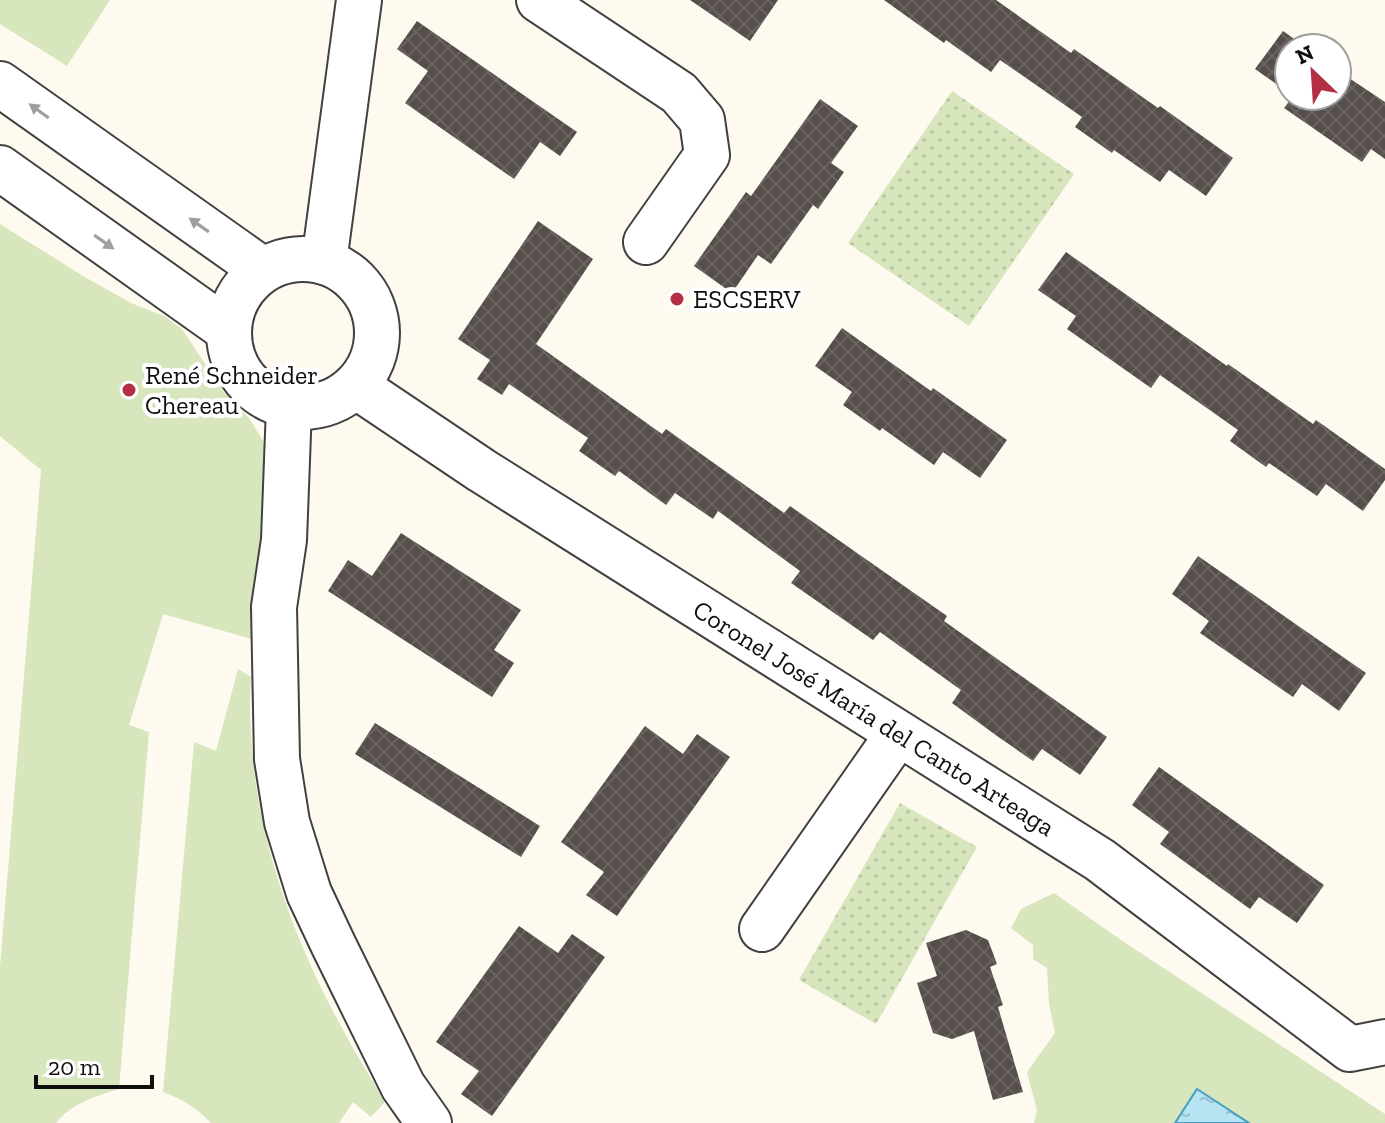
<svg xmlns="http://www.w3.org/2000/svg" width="1385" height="1123" font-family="'Zilla Slab',serif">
<defs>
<pattern id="park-dots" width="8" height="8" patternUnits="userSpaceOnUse" patternTransform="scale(2)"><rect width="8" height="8" fill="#d7e6bc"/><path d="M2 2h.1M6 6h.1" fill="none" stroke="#b7c4a0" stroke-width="1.8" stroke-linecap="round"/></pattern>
<pattern id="water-ripples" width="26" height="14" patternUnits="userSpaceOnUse" patternTransform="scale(2)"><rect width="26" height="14" fill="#b8e3f2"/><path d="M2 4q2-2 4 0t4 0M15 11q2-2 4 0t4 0" fill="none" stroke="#9dc2ce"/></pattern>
<pattern id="building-cross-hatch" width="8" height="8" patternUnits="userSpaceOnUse" patternTransform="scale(2)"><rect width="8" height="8" fill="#564e4b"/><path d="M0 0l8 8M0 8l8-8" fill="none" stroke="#696361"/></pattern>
</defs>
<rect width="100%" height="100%" fill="#fefaf0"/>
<g fill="#d7e6bc">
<path d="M0,0H110L67,66L0,24Z"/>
<path d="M0,224L83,276L131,303L164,316L182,329L223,391L249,418L265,444L267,474L257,568L252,639L163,614L129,725L149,732L119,1089C96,1096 72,1103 56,1123H0V967L41,470L0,436Z"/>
<path d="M238,669L251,677C244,801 283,920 342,1028C355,1053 371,1078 385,1102L371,1117L353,1102L339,1123H211C197,1108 182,1099 163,1092L194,742L216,751Z"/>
<path d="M1054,893L1121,940L1385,1114V1123H1034L1037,1110L1027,1072L1055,1033L1049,1004L1047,968L1033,959V945L1011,928L1021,909Z"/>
</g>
<g fill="url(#park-dots)">
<path d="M952,91L1074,174L969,326L848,243Z"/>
<path d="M900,803L977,847L876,1024L799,980Z"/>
</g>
<path fill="url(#water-ripples)" stroke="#449fc4" stroke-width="2" d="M1197,1089L1249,1123H1175Z"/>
<g fill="url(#building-cross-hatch)">
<path d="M690,0H778L750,41Z"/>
<path d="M884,0H996L1071,53L1074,49L1158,108L1160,106L1233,158L1206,196L1169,170L1160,182L1114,150L1112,153L1075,127L1082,117L1000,60L991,72L946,40L944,43Z"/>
<path d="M417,21L577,132L560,156L540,142L514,179L405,103L428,71L397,49Z"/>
<path d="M1283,31L1307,48H1289V93L1255,69Z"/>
<path d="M1337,70L1385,102V159L1371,149L1362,162L1284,108L1293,96H1337Z"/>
<path d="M820,99L858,126L831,163L844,172L818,209L813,205L771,264L758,255L732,293L694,266L746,192L751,196Z"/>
<path d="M538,221L593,259L536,344L662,434L666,429L784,513L790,506L947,616L944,621L1107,737L1080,775L1042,749L1033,761L997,736L952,703L961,690L880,632L873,640L791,583L800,571L718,511L713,519L675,493L666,505L619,471L615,476L579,451L588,438L509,384L502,395L477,379L490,360L458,339Z"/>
<path d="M1066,252L1227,366L1228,364L1313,424L1316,420L1385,469V480L1363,511L1326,484L1317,496L1269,463L1266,467L1230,441L1238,430L1160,375L1151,388L1067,329L1076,316L1038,290Z"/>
<path d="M842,328L931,391L933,388L1007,440L980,478L943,452L934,465L882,428L880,431L843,405L852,392L815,366Z"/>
<path d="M401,533L521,610L494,650L514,663L492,697L328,591L348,560L372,576Z"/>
<path d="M1198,556L1366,673L1339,711L1302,684L1293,697L1200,633L1209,621L1172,594Z"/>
<path d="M375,723L540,826L521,857L355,754Z"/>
<path d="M645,726L683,754L697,734L730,757L617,916L586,895L604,872L561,842Z"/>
<path d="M1159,767L1324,885L1297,923L1259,897L1250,909L1160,844L1169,832L1132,805Z"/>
<path d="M519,926L558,953L572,934L605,957L492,1116L461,1094L479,1071L436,1042Z"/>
<path d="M966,930L988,940L997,964L990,967L1003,1005L998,1007L1023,1092L993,1100L974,1031L952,1039L933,1033L917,983L937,976L926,943Z"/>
</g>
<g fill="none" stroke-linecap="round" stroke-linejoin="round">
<defs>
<g id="minor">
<path d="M539,0L679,93L702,120L707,155L646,242"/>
<path d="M0,84L263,270"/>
<path d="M0,168L228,330"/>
<circle cx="303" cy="333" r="74"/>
<path d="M324,262L359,0"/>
<path d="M356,386L481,470L1100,860L1350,1049L1385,1042"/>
<path d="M289,407L284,540L274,607L277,759L287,822L309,893L333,944L403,1086L429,1123"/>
<path d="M762,929L898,734"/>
</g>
</defs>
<use href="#minor" stroke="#414141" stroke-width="48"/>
<use href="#minor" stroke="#fff" stroke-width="44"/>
</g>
<defs><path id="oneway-solid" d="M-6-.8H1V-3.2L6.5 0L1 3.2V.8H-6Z" transform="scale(2)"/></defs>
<g fill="#9f9f9f">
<use href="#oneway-solid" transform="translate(39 111) rotate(-144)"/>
<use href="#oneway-solid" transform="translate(199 225) rotate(-145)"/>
<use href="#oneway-solid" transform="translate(104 242) rotate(35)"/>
</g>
<g fill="#b52f44" stroke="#fff" stroke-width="3">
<circle cx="677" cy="299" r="8"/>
<circle cx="129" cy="390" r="8"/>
</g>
<g text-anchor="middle" stroke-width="8" stroke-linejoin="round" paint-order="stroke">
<g font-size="26" fill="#0e0e0e" stroke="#fff" text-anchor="start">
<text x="693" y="308">ESCSERV</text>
<text x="145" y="384">René Schneider<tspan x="145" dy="30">Chereau</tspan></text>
</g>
<g font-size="26" fill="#0e0e0e" stroke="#fff">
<text transform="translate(874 718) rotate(32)" y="9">Coronel José María del Canto Arteaga</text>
</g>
</g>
<g transform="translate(1313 72) rotate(335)"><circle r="38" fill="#ffffff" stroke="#9f9f9f" stroke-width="2"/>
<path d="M0-6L14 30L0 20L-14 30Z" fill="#b52f44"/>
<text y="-12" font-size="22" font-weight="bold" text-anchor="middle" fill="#0e0e0e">N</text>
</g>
<path d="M36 1075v12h116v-12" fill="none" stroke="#0e0e0e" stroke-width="4"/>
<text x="48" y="1075" font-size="24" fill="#0e0e0e" stroke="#ffffff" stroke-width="6" paint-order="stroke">20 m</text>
</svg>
